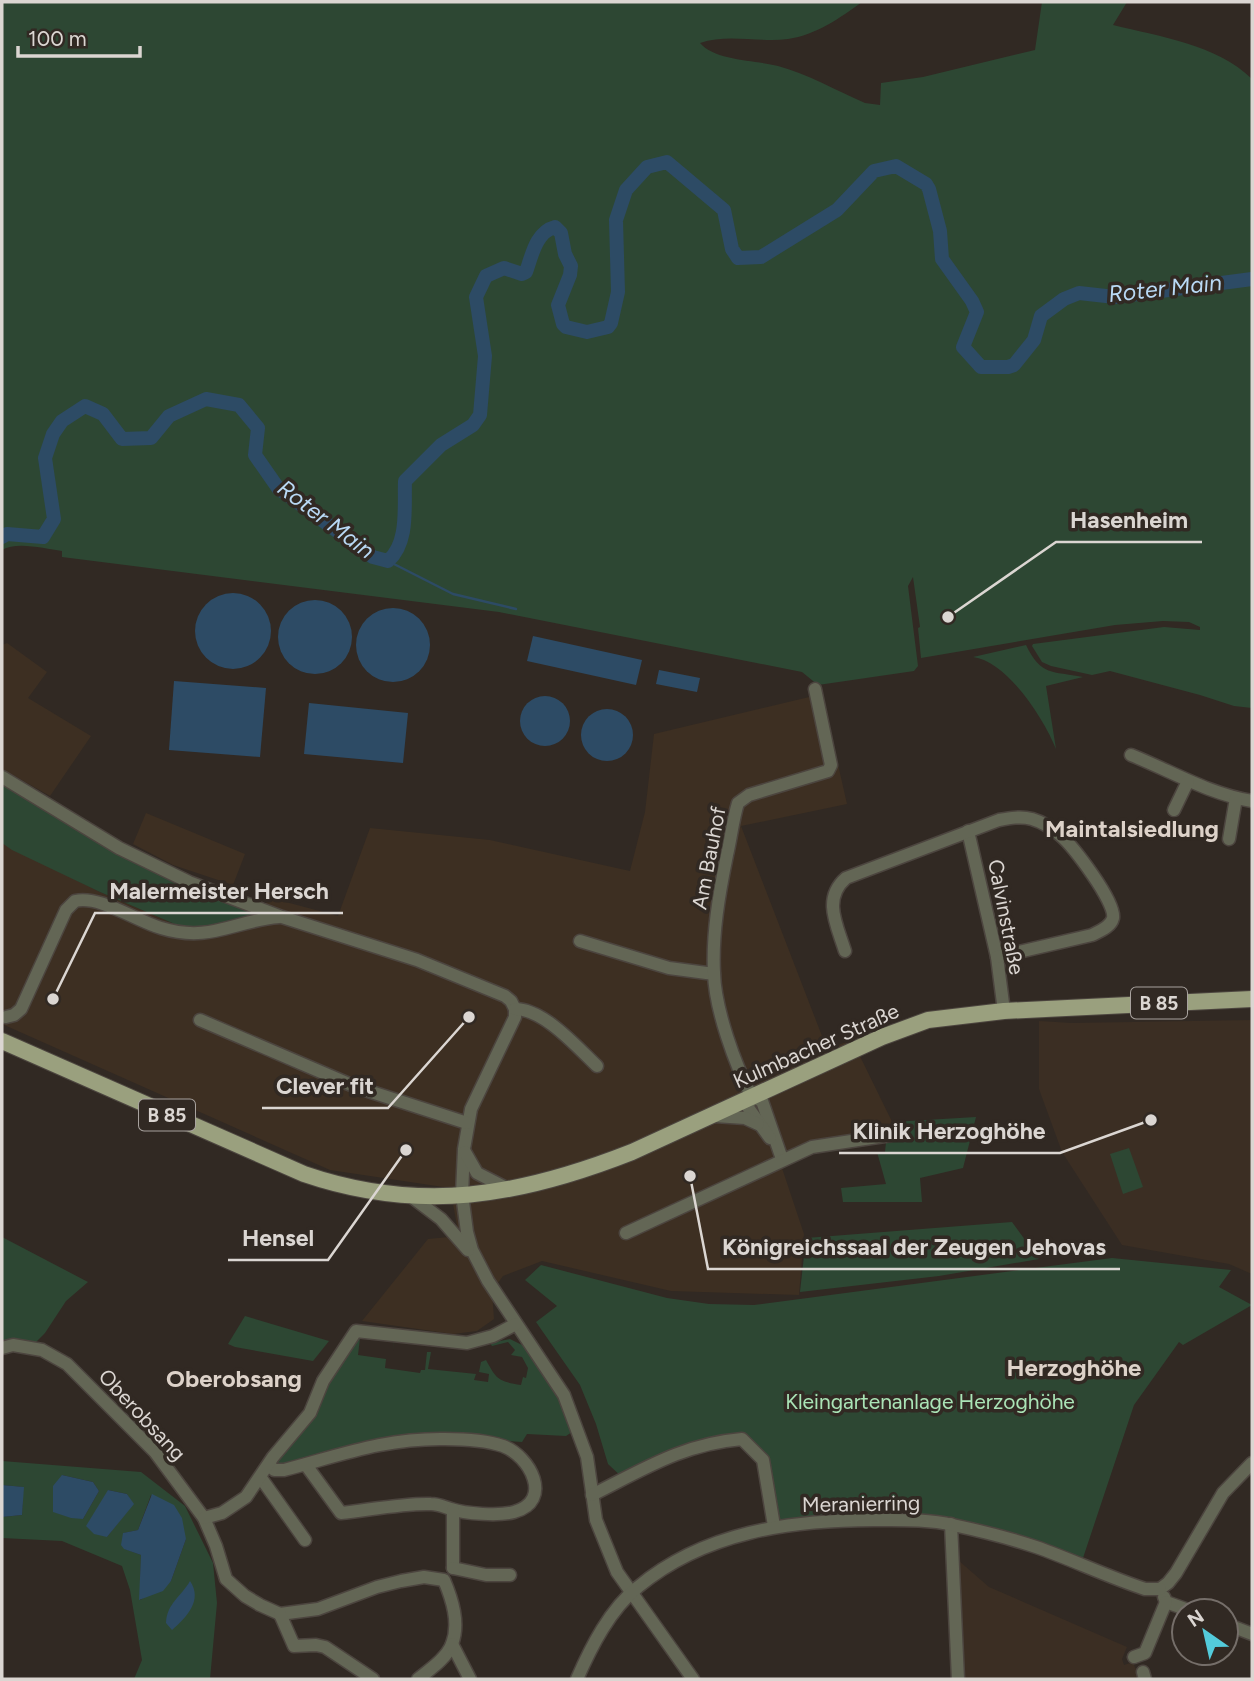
<svg xmlns="http://www.w3.org/2000/svg" width="1254" height="1681" font-family="Figtree,sans-serif">
<rect width="100%" height="100%" fill="#312923"/>
<g fill="#3d2f22">
<path d="M7,643L47,672L28,698L91,736L50,796L2,769V645Z"/>
<path d="M822,694L847,804L741,826L827,1049L852,1040L901,1140L814,1151L781,1165L804,1234L799,1295L671,1291L542,1261L503,1276L492,1291L494,1319L477,1331L453,1334L362,1321L428,1239L459,1236L450,1188L330,1170L2,1024V843L100,892L177,925L252,915L271,898L338,916L370,828L490,840L630,871L645,812L654,734Z"/>
<path d="M146,813L245,854L233,885L173,865L133,844Z"/>
</g>
<g fill="#3b2e23">
<path d="M1252,1020V1274L1229,1264L1122,1245L1062,1152L1039,1089V1021L1072,1023Z"/>
<path d="M958,1560L989,1587L1127,1647L1122,1659L1124,1665L1133,1662L1136,1670L1147,1666L1151,1679H964Z"/>
</g>
<g fill="#2d4733" fill-rule="evenodd">
<path d="M2,2H862C840,18 816,35 788,39C759,43 728,33 700,43C715,61 756,60 778,66C808,74 837,91 865,103L880,105L881,83L923,77L1035,50L1042,2H1127L1113,25C1161,37 1216,44 1252,79V708L1234,706L1200,695L1110,671L1092,675L1051,666L1042,662L1032,646L1033,644L1164,627L1200,630V627L1189,622L1163,621L1115,625L921,658L918,628L920,627L913,577L908,586L918,666L914,671L818,685L802,672L499,612L62,557V551C45,549 17,541 2,550Z"/>
<path d="M1026,645C1041,676 1052,671 1083,677L1046,686L1056,749C1044,719 1007,661 973,657Z"/>
<path d="M2,782L174,883L253,910L252,915L200,929L177,925L100,892L12,850L2,843Z"/>
<path d="M976,1117L963,1168L920,1178L922,1202H843L841,1188L886,1184L877,1152H885L886,1142L901,1139L892,1122Z"/>
<path d="M1129,1148L1143,1187L1123,1194L1110,1154Z"/>
<path d="M1012,1222L1039,1259L939,1276L800,1292L806,1238Z"/>
<path d="M2,1237L88,1282L66,1301L45,1333L32,1346H2Z"/>
<path d="M1112,1258L1231,1270L1219,1287L1252,1305L1183,1345L1179,1342L1134,1405L1081,1564L951,1525L774,1526L763,1460L753,1447L713,1441L624,1479L608,1464L596,1424L580,1385L536,1322L557,1306L525,1280L541,1265L667,1298L709,1304L754,1305Z"/>
<path d="M245,1316L329,1341L313,1361L235,1347L228,1344Z"/>
<path d="M357,1336L394,1340L393,1351L394,1342L360,1338L358,1355L386,1359L385,1368L420,1373L421,1370H425L427,1352H431L428,1369L476,1374L474,1380L488,1382L489,1374L479,1372L481,1362L486,1360C497,1380 498,1381 521,1385L523,1377L526,1378L528,1368L522,1357L511,1355L515,1350L508,1342L492,1346L490,1343L510,1339L524,1346L578,1428L566,1436L527,1434L522,1442L442,1436L437,1432L398,1439L394,1436L381,1438L378,1441L279,1466L274,1461L322,1399L326,1385Z"/>
<path d="M2,1461L141,1472L185,1506L213,1563L217,1603L210,1679H134L142,1660L130,1590L122,1566L62,1541L2,1538V1517L22,1515L23,1487L2,1485ZM62,1475L93,1482L99,1491L83,1519ZM108,1490L127,1494L133,1504L107,1537ZM151,1495L186,1539L171,1581L140,1600L141,1555L125,1549L124,1533L138,1530Z"/>
</g>
<g fill="#2d4b65">
<circle cx="233" cy="631" r="38"/>
<circle cx="315" cy="637" r="37"/>
<circle cx="393" cy="645" r="37"/>
<path d="M533,636L642,660L636,685L527,661Z"/>
<path d="M659,670L700,678L697,692L656,684Z"/>
<path d="M174,681L266,688L260,757L169,750Z"/>
<circle cx="545" cy="721" r="25"/>
<path d="M309,703L408,713L403,763L304,754Z"/>
<circle cx="607" cy="735" r="26"/>
<path d="M62,1475L93,1482L99,1491L83,1519L71,1518L53,1512V1486Z"/>
<path d="M2,1485L24,1487L22,1515L2,1517Z"/>
<path d="M108,1490L127,1494L134,1504L107,1537L94,1534L86,1526Z"/>
<path d="M152,1494L174,1505L182,1518L186,1539L171,1581L163,1591L139,1600L141,1555L124,1549L121,1545L123,1533L138,1530Z"/>
<path d="M190,1581C203,1600 187,1617 172,1630L166,1623C167,1603 181,1597 190,1581Z"/>
</g>
<g fill="none" stroke-linecap="round" stroke-linejoin="round">
<path stroke="#2d4b65" stroke-width="2.5" d="M388,561L453,594L516,609"/>
<path stroke="#2d4b65" stroke-width="14" d="M2,537L7,534L43,537L54,519L45,458L53,434L62,421L85,406L103,414L122,439L151,438L169,416L206,399L239,405L258,428L255,455L278,488L373,557L388,561C409,543 404,507 405,481L441,445L473,425L480,415L485,356L476,297L486,276L504,268L522,274L526,272C532,255 536,232 555,227L561,233L565,254L571,266L570,275L558,305L563,324L566,327L587,332L608,327L611,323L618,292L616,220L626,190L647,167L667,162L724,210L732,249L738,258L761,257L837,210L874,171L896,166L926,184L929,189L940,231L942,259L972,301L977,312L963,347L981,367H1008L1014,365L1034,340L1041,316L1064,299L1079,293L1115,297L1252,279"/>
<defs>
<g id="minor">
<path d="M1131,755C1171,771 1209,794 1252,801"/>
<path d="M2,777L119,848L189,882L282,917L417,960L505,996L511,1001L515,1009"/>
<path d="M1174,810L1188,781"/>
<path d="M968,831L997,957L1004,1011"/>
<path d="M1229,839L1236,798"/>
<path d="M580,941L669,968L714,974"/>
<path d="M845,951C837,925 822,899 846,878L999,820C1010,818 1021,816 1032,819C1042,822 1053,829 1060,835C1073,846 1116,902 1113,918C1111,927 1100,931 1092,935L997,957"/>
<path d="M515,1009V1017L471,1109L464,1149L462,1194L467,1232L472,1250L488,1281L564,1395L587,1457L596,1520L617,1572L693,1679"/>
<path d="M515,1009C544,1009 577,1047 597,1066"/>
<path d="M6,1017L14,1015L21,1009L66,910L75,901C100,895 136,921 161,928C210,943 233,921 279,917"/>
<path d="M200,1020L356,1087L467,1123"/>
<path d="M752,1097C735,1065 715,1009 714,973C712,934 719,894 727,855C731,838 733,819 738,803L749,795L828,771L831,765L815,689"/>
<path d="M752,1097L762,1101L782,1159"/>
<path d="M752,1097L748,1105L749,1109L770,1138"/>
<path d="M715,1116L745,1118L758,1124"/>
<path d="M465,1152L477,1173L508,1189"/>
<path d="M412,1197L441,1219L468,1250"/>
<path d="M626,1233L812,1147L891,1135"/>
<path d="M2,1348L13,1345L42,1350L67,1364L155,1452L204,1518L216,1546L226,1579L245,1596L260,1605L280,1614L318,1609L377,1587L401,1581L424,1577L444,1580C452,1599 460,1623 452,1644C447,1658 429,1670 418,1679"/>
<path d="M269,1464L274,1470H284C341,1455 385,1438 445,1439C463,1439 485,1440 503,1446C530,1456 554,1501 514,1512C500,1516 465,1514 451,1509C444,1507 439,1504 431,1504C404,1503 369,1510 341,1513L306,1465"/>
<path d="M261,1478L305,1540"/>
<path d="M592,1495C644,1469 683,1444 742,1439L763,1460L774,1526"/>
<path d="M453,1510V1568"/>
<path d="M204,1518L222,1513L246,1497L273,1457L310,1413L323,1381L356,1331L467,1343L493,1336L516,1324"/>
<path d="M951,1524L958,1679"/>
<path d="M453,1568L486,1575H510"/>
<path d="M1160,1589L1168,1583L1176,1573L1223,1493L1252,1463"/>
<path d="M1164,1597L1166,1602L1191,1611"/>
<path d="M280,1614L294,1646L316,1645L325,1647L373,1679"/>
<path d="M1226,1624L1252,1634"/>
<path d="M452,1644L470,1679"/>
<path d="M1134,1657L1145,1653L1166,1602"/>
<path d="M1143,1672L1145,1679"/>
<path d="M577,1679C591,1647 610,1609 638,1587C704,1532 791,1520 874,1520C900,1520 928,1519 953,1525C981,1531 1009,1538 1036,1547C1073,1560 1108,1577 1145,1589H1160"/>
</g>
<path id="major" d="M2,1041L304,1174C421,1214 520,1196 632,1152L882,1037L928,1020L1004,1011L1252,999"/>
</defs>
<use href="#minor" stroke="#4c453f" stroke-width="15"/>
<use href="#major" stroke="#4c453f" stroke-width="18"/>
<use href="#minor" stroke="#636655" stroke-width="12"/>
<use href="#major" stroke="#9aa07e" stroke-width="16"/>
</g>
<g text-anchor="middle" stroke-width="7" stroke-linejoin="round" paint-order="stroke">
<g fill="#312923" stroke="#a8a29e" stroke-width="2">
<rect x="1131" y="987.5" width="56" height="31" rx="5"/>
<rect x="139" y="1099.5" width="56" height="31" rx="5"/>
</g>
<g font-size="19" font-weight="bold" fill="#dbd6d2">
<text x="1159" y="1010">B 85</text>
<text x="167" y="1122">B 85</text>
</g>
<g font-size="21" fill="#dbd6d2" stroke="#312923">
<text transform="translate(709 858) rotate(-79)" y="7">Am Bauhof</text>
<text transform="translate(1006 917) rotate(79)" y="7">Calvinstraße</text>
<text transform="translate(816 1046) rotate(-24)" y="7">Kulmbacher Straße</text>
<text transform="translate(142 1415) rotate(47)" y="7">Oberobsang</text>
<text transform="translate(861 1504) rotate(-1)" y="7">Meranierring</text>
</g>
<g font-size="21" fill="#aae4b6" stroke="#312923">
<text x="930" y="1409">Kleingartenanlage Herzoghöhe</text>
</g>
<g font-size="23" font-style="italic" fill="#b9d9f5" stroke="#312923">
<text transform="translate(1165 288) rotate(-6)" y="8">Roter Main</text>
<text transform="translate(326 519) rotate(37)" y="8">Roter Main</text>
</g>
<g font-size="24" font-weight="bold" fill="#ddd2c9" stroke="#312923">
<text x="1132" y="837">Maintalsiedlung</text>
<text x="1074" y="1376">Herzoghöhe</text>
<text x="234" y="1387">Oberobsang</text>
</g>
</g>
<path fill="none" stroke="#dbd6d2" stroke-width="2.5" d="M948 617L1056 542H1202M53 999L95 913H343M469 1017L388 1108H262M1151 1120L1060 1153H839M406 1150L328 1260H228M690 1176L708 1269H1120"/>
<g fill="#dbd6d2" stroke="#312923" stroke-width="2.5">
<circle cx="948" cy="617" r="7"/>
<circle cx="53" cy="999" r="7"/>
<circle cx="469" cy="1017" r="7"/>
<circle cx="1151" cy="1120" r="7"/>
<circle cx="406" cy="1150" r="7"/>
<circle cx="690" cy="1176" r="7"/>
</g>
<g font-size="23" text-anchor="middle" font-weight="bold" fill="#dbd6d2" stroke="#312923" stroke-width="7" stroke-linejoin="round" paint-order="stroke">
<text x="1129" y="528">Hasenheim</text>
<text x="219" y="899">Malermeister Hersch</text>
<text x="325" y="1094">Clever fit</text>
<text x="949" y="1139">Klinik Herzoghöhe</text>
<text x="278" y="1246">Hensel</text>
<text x="914" y="1255">Königreichssaal der Zeugen Jehovas</text>
</g>
<rect width="1254" height="1681" fill="none" stroke="#dbd6d2" stroke-width="7"/>
<g transform="translate(1205 1632) rotate(326)"><circle r="33" fill="#312923" stroke="#756e69" stroke-width="2"/>
<path d="M0-5L12 26L0 18L-12 26Z" fill="#53cbdb"/>
<text y="-10" font-size="19" font-weight="bold" text-anchor="middle" fill="#dbd6d2">N</text>
</g>
<path d="M18 46v10h122v-10" fill="none" stroke="#dbd6d2" stroke-width="3.5"/>
<text x="28" y="46" font-size="21" fill="#dbd6d2" stroke="#312923" stroke-width="5" paint-order="stroke">100 m</text>
</svg>
